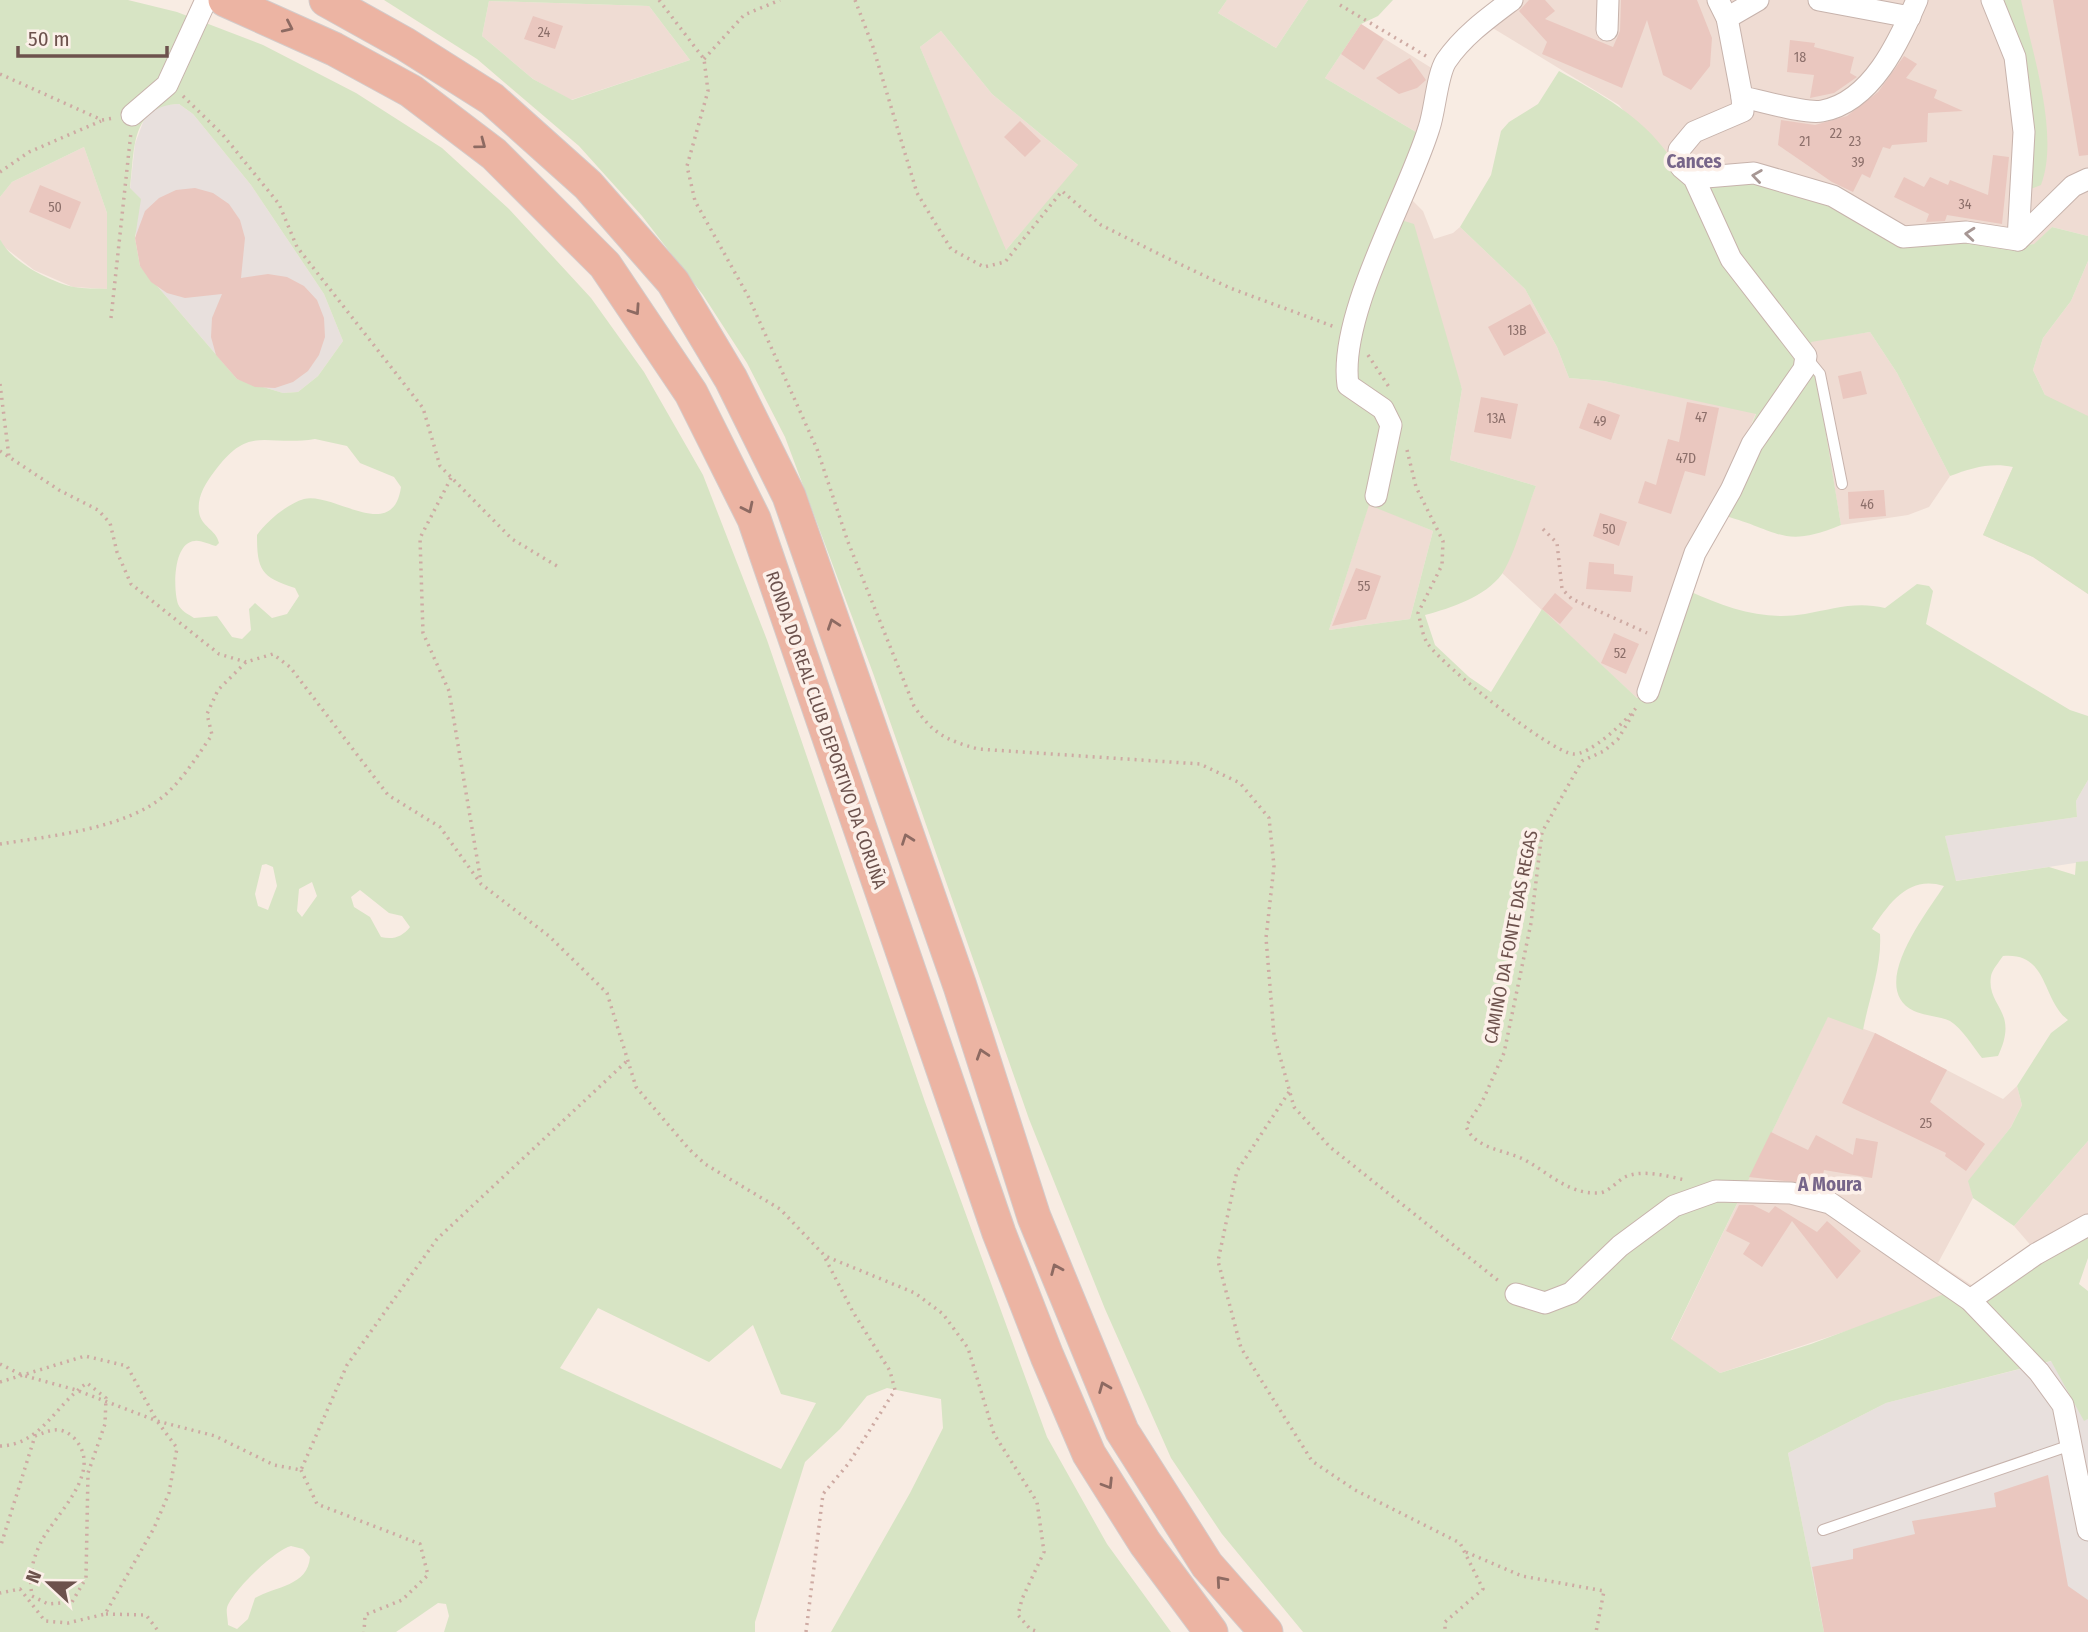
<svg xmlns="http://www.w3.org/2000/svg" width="2088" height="1632" font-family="'Fira Sans Condensed',sans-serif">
<rect width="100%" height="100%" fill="#f8ece3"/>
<g fill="#efdcd3">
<path d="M1227,0H1308L1276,48L1218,13Z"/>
<path d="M1501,0H2088V236L2052,227L2035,244L1998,248L1707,181L1683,183L1619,105L1491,27Z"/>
<path d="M489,1L649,6L690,60L571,100L533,79L482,36Z"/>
<path d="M1361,24L1433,69L1421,135L1325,78Z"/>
<path d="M941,31L992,94L1079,166L1005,251L920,47Z"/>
<path d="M84,147L107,213V289L73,287L34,270L3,246L0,239V197L12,182Z"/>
<path d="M1410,198L1423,211L1434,239L1453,233L1460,227L1525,289L1557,347L1569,378L1604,381L1756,413L1642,695L1638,699L1502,573L1536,486L1450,460L1462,389L1401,220Z"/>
<path d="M2088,261V594L2033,557L1983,535L2045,395L2033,370L2043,338L2071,301Z"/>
<path d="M1870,332L1897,373L1950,476L1929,507L1908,515L1841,525L1810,341Z"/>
<path d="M1369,504L1433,531L1410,619L1329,630Z"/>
<path d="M1828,1016L1875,1033L2003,1099L2017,1086L2022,1105L2011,1127L1969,1181L1973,1198L1938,1263L1976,1288L1720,1373L1671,1340Z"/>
<path d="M2088,1141V1215L2033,1248L2014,1226Z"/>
</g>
<g fill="#e8e0dd">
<path d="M179,104L193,114L251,185L324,294L343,341L318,376L298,392L283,393L237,379L140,266L130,189L135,144L146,114L161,105Z"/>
<path d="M2088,780V861L1955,881L1945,836L2077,817L2076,801Z"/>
<path d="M2052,1361L2084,1420L2088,1419V1632H1824L1788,1453L1886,1403Z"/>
</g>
<g fill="#d7e4c4" fill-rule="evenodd">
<path d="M0,0H128L177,12L263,45L356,93L442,148L509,209L591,298L644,372L703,475L767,640L925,1102L1047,1437L1107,1544L1171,1632H831L910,1493L943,1428L941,1399L887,1388L867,1396L840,1429L805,1462L755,1622V1632H444L449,1616L446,1604L438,1603L396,1632H0V239C10,261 50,282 74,287C84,289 97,288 107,289V213L84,147L12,182L0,197ZM179,104L193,114L251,185L324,294L343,341L318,376L298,392L283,393L237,379L140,266L135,238L141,199L130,188C135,149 130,106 179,104ZM315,439L347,446L360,463L394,477L401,487C393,544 334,492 304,499C287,504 267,521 257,535C257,570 261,577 295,588L299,596L287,614L272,618L255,603L249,609L251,630L242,639L232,637L217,616L194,618C188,614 181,611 178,604C173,589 173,542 195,541C201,540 210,545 216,546L219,543C216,529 201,527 199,512C197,497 205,484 214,472C250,423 264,447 315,439ZM266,864L273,867L277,886L268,910L258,906L255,894L262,865ZM312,882L317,896L302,917L297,911L299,889ZM360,890L389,913L402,916L410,927C402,937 393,940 381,937L370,917L354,907L351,897ZM598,1308L709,1362L753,1325L781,1394L816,1403L781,1469L560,1368ZM291,1546L303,1549L310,1557C308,1586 276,1586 255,1598L248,1619L237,1629L228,1625C228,1620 226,1612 227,1608C231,1592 276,1549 291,1546Z"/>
<path d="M384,0H1227L1218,13L1276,48L1308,0H1393L1378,16L1361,24L1325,78L1421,135L1401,220L1414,224L1462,389L1450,460L1536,486C1527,508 1515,555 1502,574C1485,597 1451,608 1425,615L1435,645L1469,677L1491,692L1542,609L1637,698L1642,695L1756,414L1604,381L1569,378L1557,347L1525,289L1460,227L1491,175L1501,131L1509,122L1538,104L1559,71C1599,93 1641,116 1668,154C1674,163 1676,174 1683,183L1769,184L1828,204L1894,240L1960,241L1998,248L2034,244L2052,227L2088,236V261L2071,301L2043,338L2033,370L2045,395L2088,416V594L2033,557L1983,535L2013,467C1991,462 1971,468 1950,476L1897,373L1870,332L1811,342L1841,525C1782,549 1781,531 1725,516L1689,591C1727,608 1763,621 1805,614C1833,609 1856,601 1885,608L1917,584L1929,586L1933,591L1926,624L2070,710L2088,716V780L2076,801L2077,817L1945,836L1956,881L2049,867L2075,875L2076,862L2088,861V1141L2014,1226L1973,1198L1968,1181L2011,1127L2022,1105L2017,1086L2051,1033L2068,1020C2041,999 2049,952 2003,956C1999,962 1992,970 1991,976C1986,1007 2020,1010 1998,1056L1982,1058C1973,1047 1962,1028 1950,1021C1939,1016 1925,1016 1914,1011C1867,988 1926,914 1944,886C1909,875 1890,902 1872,929L1880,934C1882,966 1869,998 1863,1030L1828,1017L1671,1339L1720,1373L1811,1344L1947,1293L1964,1306L2088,1215V1258L2079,1284L2088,1291V1419L2084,1421L2051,1361L1886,1403L1788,1453L1824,1632H1303L1222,1534L1171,1458L1105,1309L1029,1119L873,673L785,437L747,363L703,295L642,216L579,146L477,59ZM489,1L649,6L690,60L572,100L533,79L482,36ZM941,31L992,94L1078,165L1006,250L920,47ZM1369,505L1433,531L1410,619L1329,630Z"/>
<path d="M1998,0H2021C2032,52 2060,135 2041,185L2028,190Z"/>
</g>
<g fill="#eac7bf">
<path d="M1529,0H1545L1555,11L1545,19L1613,47L1620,31L1621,0H1697L1712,38L1710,66L1691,90L1663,75L1647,20L1622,88L1542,54L1547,42L1519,11Z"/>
<path d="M2053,0H2088V155L2079,156Z"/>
<path d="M533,16L563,26L555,49L524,39Z"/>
<path d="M1361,24L1384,39L1364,70L1341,54Z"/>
<path d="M1790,40L1815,43L1814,47L1854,57L1850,73L1857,77L1834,93L1810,98L1814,75L1787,72Z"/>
<path d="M1904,56L1917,64L1906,78L1937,90L1934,98L1963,111L1928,113L1927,142L1892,145L1890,149L1883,147L1870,178L1862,174L1853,192L1832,182L1778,145L1781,120L1815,125L1847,116L1878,92Z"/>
<path d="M1410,58L1426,80L1417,88L1399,94L1376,78Z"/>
<path d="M1020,121L1041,141L1025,157L1004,137Z"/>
<path d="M1993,155L2009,157L2002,224L1947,215L1945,221L1926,222L1929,214L1894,197L1904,177L1924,187L1930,177L1948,185L1950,180L1988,195Z"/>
<path d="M40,185L81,202L70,229L29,212Z"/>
<path d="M195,188L213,193L229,204L240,220L245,238L241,278L268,274L287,277L304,286L317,300L324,318L325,337L319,355L308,371L293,382L275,388L255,387L237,379L216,355L211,337L212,318L222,294L185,298L167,293L151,282L140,266L135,238L145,211L159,198L176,190Z"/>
<path d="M1530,304L1546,333L1504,356L1488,327Z"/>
<path d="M1861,371L1867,394L1843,399L1838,376Z"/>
<path d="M1481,397L1518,404L1511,439L1474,432Z"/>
<path d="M1687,402L1719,408L1705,476L1685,471L1671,514L1638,503L1645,481L1656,485L1668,439L1679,442Z"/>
<path d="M1588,403L1620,415L1611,440L1579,428Z"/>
<path d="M1884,490L1886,516L1849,519L1848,492Z"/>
<path d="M1600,513L1627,522L1619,546L1593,536Z"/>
<path d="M1589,562L1614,564V574L1633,576L1631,592L1586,589Z"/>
<path d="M1356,568L1381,576L1366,619L1332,626Z"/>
<path d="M1555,593L1573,608L1560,624L1542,609Z"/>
<path d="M1614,633L1639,644L1626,674L1601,663Z"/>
<path d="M1875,1033L1947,1070L1930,1102L1985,1144L1966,1171L1945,1156L1946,1153L1842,1103Z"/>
<path d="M1771,1132L1808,1150L1816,1135L1853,1155L1856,1138L1878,1142L1872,1178L1824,1170L1821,1185L1749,1177Z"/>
<path d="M1739,1205H1753L1769,1213L1775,1206L1817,1232L1827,1221L1861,1251L1837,1279L1792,1221L1762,1267L1743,1254L1750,1243L1726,1231Z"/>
<path d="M2048,1475L2068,1586L2088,1600V1632H1824L1812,1567L1853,1559V1549L1915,1534L1912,1521L1996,1507L1994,1493Z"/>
</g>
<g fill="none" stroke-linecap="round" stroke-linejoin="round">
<defs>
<g id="service">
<path d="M1807,358L1820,374L1842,484"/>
<path d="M1823,1530L2071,1445"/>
</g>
<g id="minor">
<path d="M1718,0L1727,18L1742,97C1763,101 1804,114 1822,111C1872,102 1899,41 1917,0"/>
<path d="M1819,0L1910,17"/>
<path d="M1992,0L2015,57L2024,132L2018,240"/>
<path d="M1727,18L1758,0"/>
<path d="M1607,30L1608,0"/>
<path d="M132,115L167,85L206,0"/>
<path d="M1694,178L1754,173L1833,196L1903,237L1966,232L2018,240L2073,186L2088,179"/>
<path d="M1376,496L1391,425L1383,409L1348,385C1338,315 1407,199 1429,128C1435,111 1437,75 1446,61C1463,36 1488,18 1512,0"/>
<path d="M1648,692L1695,553L1731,490L1752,444L1804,369L1806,356L1731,259L1694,178L1681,167L1679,150L1694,132L1743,111L1742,97"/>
<path d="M1516,1294L1545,1303L1571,1293L1620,1246L1674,1206L1716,1191L1791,1193L1830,1203L1970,1300L2039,1372L2063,1405L2088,1530"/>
<path d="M1970,1300L2036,1254L2088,1225"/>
</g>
<g id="trunk">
<path d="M225,0L334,49L411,91L494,154L605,265L691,393L754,519L999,1233L1047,1356L1089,1454L1145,1543L1211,1632"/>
<path d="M326,0L405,44L492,99L588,185L673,282L731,379L789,496L960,986L1034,1217L1122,1431L1207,1565L1266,1632"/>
</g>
</defs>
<use href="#service" stroke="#c7b3ac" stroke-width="12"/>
<use href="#minor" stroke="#c7b3ac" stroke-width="23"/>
<use href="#trunk" stroke="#d3cbca" stroke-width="35"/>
<g stroke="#ceaaa3" stroke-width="3.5" stroke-dasharray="2 5" stroke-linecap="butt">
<path d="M659,0L704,59L708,91L687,166L695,201L748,296L817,449L848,542L914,706C933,734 946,740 978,749L1200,764L1240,783L1269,818L1274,866L1266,938L1274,1035L1294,1107L1330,1147L1500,1282"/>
<path d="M855,0L873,47L917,193L951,249L984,267L1005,262L1062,191L1101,225L1163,256L1230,288L1335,327"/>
<path d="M1340,5L1426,56"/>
<path d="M704,59L744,15L780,0"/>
<path d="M0,74L102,120L114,118"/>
<path d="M183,96L223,135L279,204L297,247L423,408L440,466L512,539L557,566"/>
<path d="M0,172L29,152L101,121"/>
<path d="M111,318L131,132"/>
<path d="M1368,355L1389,387"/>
<path d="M0,384L9,457"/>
<path d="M1407,450L1416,487L1443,541L1442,565L1418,613C1421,622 1422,636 1428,644C1443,666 1549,751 1573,754C1589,756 1626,721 1636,708"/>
<path d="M0,451L59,490L98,510L110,523L117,552L131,584L219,654L246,662"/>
<path d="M451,478L420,538L423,633L449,691L481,882"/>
<path d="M1543,529L1557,543L1562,589L1572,599L1647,633"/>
<path d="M1633,714L1618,739L1604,751L1582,761L1542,832L1531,923L1504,1053L1482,1102L1466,1126C1474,1149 1506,1150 1525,1160C1549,1173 1568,1194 1598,1193C1608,1193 1616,1182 1625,1177C1642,1169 1667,1176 1685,1180"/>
<path d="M0,844C50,836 126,829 165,795C184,778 197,756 212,735L207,714L218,690L246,662L273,654L290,667L388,795L440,827L481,884L549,936L607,993L636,1087L689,1149L705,1164L780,1209L825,1256L915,1293L943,1314L968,1348L994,1434L1037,1502L1044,1552L1022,1599L1018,1615L1030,1629L1039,1632"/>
<path d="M1289,1092L1237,1171L1218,1261L1241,1348L1312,1461L1355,1490L1460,1543L1483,1589L1445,1622V1632"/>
<path d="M0,1364L22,1375L76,1390L157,1421L215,1436L274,1465L301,1470L347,1365L437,1239L628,1060"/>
<path d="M0,1382L85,1356L127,1366L157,1421L177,1448L169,1493L154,1528L105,1614L68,1623L45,1621L20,1589L0,1593"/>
<path d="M0,1446C41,1445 56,1404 87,1383L106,1398L105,1424L88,1473L86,1578L72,1602L48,1604L32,1596C29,1577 32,1561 40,1544C53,1516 106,1472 74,1438C60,1425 51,1430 35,1436L0,1548"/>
<path d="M301,1470L317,1504L420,1544L428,1575L402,1600L365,1615L364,1632"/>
<path d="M1466,1552L1522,1576L1604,1591L1596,1632"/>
<path d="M106,1614L146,1615L159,1632"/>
<path d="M806,1632L823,1494L849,1463L895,1390L890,1371L853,1312L825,1258"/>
</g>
<use href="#service" stroke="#fff" stroke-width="10"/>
<use href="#minor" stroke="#fff" stroke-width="21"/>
<use href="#trunk" stroke="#ecb4a3" stroke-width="33"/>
</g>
<defs><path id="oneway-chevron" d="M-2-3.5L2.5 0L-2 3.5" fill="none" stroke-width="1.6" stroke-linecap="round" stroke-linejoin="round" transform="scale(1.75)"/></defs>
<g stroke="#8d6a62">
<use href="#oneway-chevron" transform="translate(288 27) rotate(25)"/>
<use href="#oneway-chevron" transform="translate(481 144) rotate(37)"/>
<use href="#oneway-chevron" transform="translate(635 310) rotate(56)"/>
<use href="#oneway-chevron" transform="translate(748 508) rotate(64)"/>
<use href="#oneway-chevron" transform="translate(833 624) rotate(-109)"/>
<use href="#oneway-chevron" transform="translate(907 839) rotate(-110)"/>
<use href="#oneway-chevron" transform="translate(982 1054) rotate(-108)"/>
<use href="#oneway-chevron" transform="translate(1056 1269) rotate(-113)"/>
<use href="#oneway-chevron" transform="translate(1104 1387) rotate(-112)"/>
<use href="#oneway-chevron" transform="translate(1108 1484) rotate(58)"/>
<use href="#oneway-chevron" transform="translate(1221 1581) rotate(-131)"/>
</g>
<g stroke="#a79794">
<use href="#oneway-chevron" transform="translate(1757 176) rotate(-172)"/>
<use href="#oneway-chevron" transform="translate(1970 234) rotate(-175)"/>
</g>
<g text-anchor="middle" stroke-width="7" stroke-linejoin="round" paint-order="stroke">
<g font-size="14" fill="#8c6f6a">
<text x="544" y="37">24</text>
<text x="1800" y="62">18</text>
<text x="1836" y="138">22</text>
<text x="1805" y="146">21</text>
<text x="1855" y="146">23</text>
<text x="1858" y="167">39</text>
<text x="1965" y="209">34</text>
<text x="55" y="212">50</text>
<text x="1517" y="335">13B</text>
<text x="1701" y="422">47</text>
<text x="1496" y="423">13A</text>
<text x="1600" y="426">49</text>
<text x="1686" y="463">47D</text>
<text x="1867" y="509">46</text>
<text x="1609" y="534">50</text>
<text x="1364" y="591">55</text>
<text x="1620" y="658">52</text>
<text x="1926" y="1128">25</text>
</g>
<g font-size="18" fill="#6d524d" stroke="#fcf0e9">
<text transform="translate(826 730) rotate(71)" y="6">RONDA DO REAL CLUB DEPORTIVO DA CORUÑA</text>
<text transform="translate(1511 937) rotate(-79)" y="6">CAMIÑO DA FONTE DAS REGAS</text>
</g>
<g font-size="19" font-weight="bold" fill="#766589" stroke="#fcf0e9">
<text x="1694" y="168">Cances</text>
<text x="1830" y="1191">A Moura</text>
</g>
</g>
<g transform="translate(49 1583) rotate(292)" stroke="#fcf0e9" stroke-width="5" paint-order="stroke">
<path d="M0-5L12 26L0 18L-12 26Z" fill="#6d524d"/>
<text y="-10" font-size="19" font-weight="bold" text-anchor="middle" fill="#6d524d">N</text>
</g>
<path d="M18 46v10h149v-10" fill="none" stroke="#6d524d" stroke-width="3.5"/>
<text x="28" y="46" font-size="21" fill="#6d524d" stroke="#fcf0e9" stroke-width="5" paint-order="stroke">50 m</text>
</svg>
